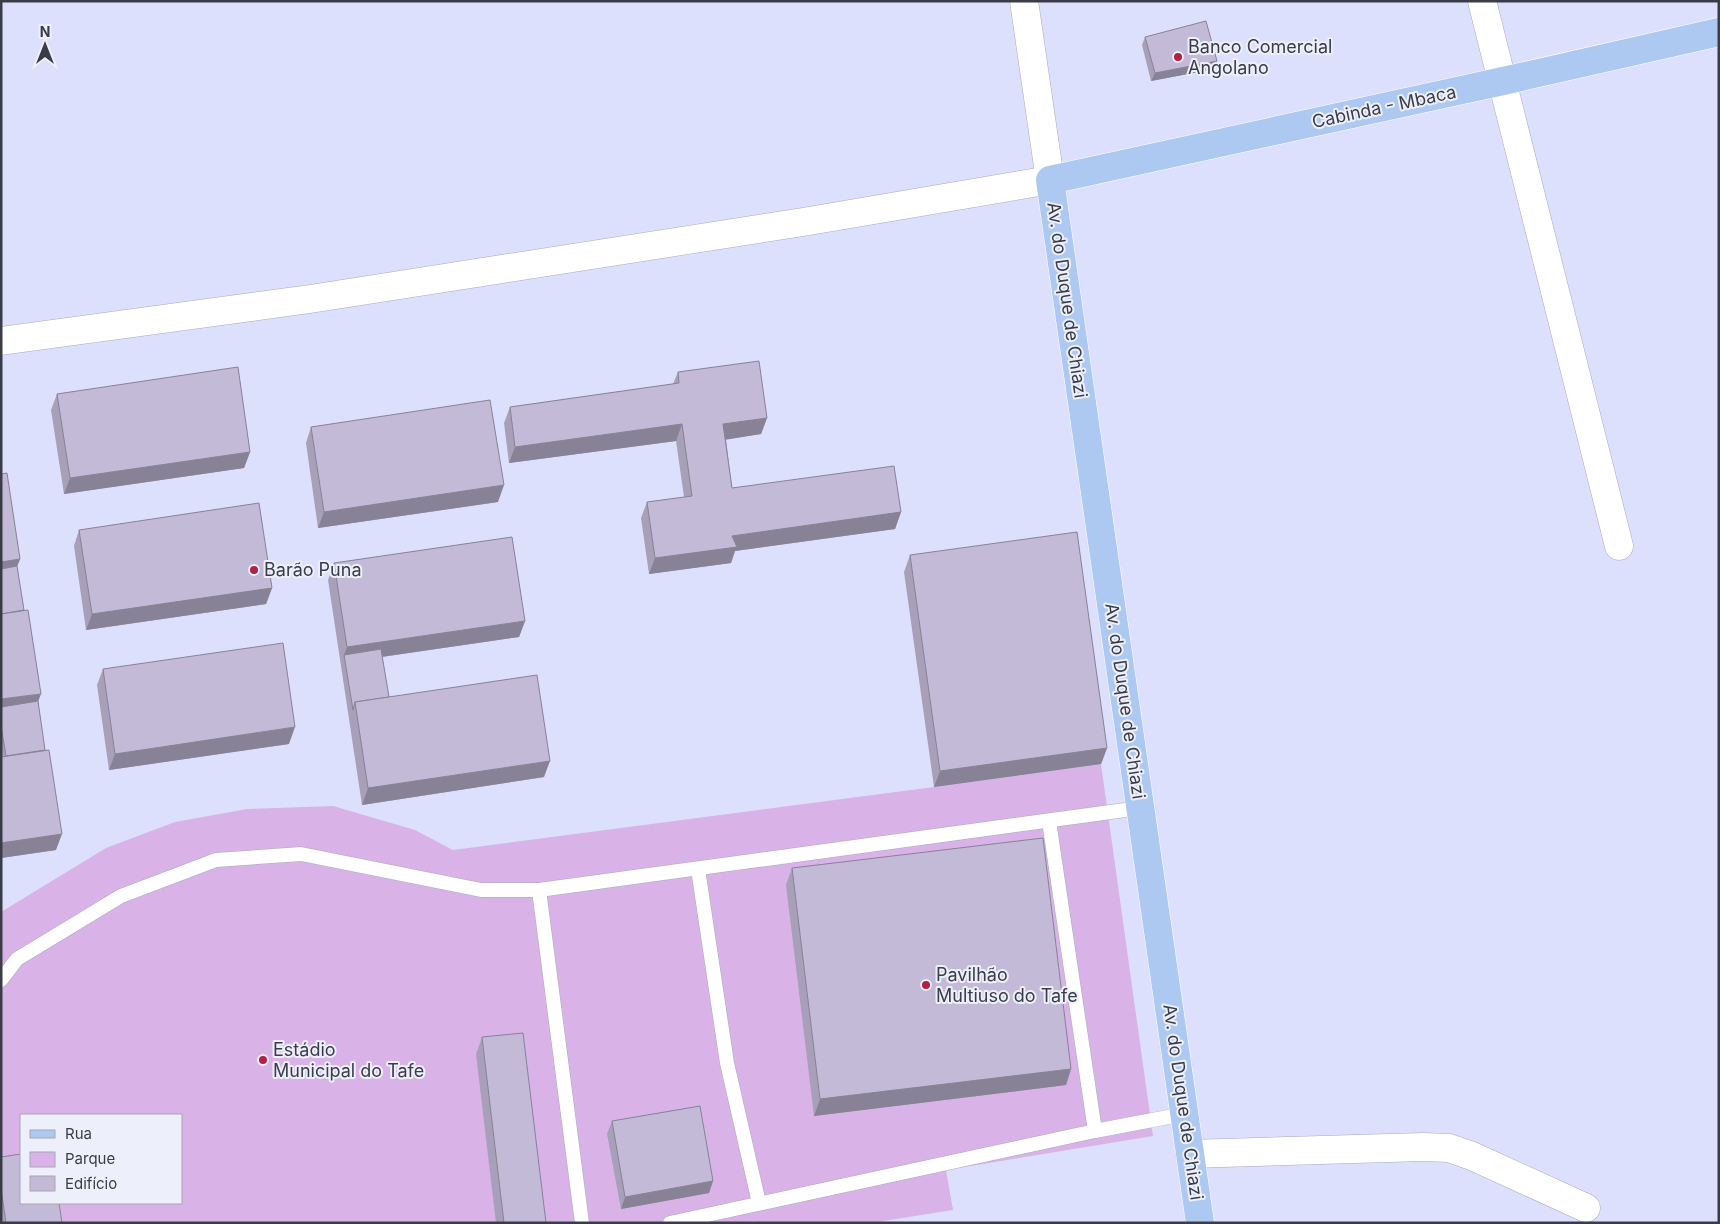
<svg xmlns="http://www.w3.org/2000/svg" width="1720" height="1224" font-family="Inter,sans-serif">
<rect width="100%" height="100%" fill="#dce0fd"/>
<path fill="#d9b3e7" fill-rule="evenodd" d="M1101,764L1153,1136L946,1170L953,1210L871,1223H756V1221L740,1223H1V912L106,848L175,822L247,809L333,806L415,830L453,850L934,787ZM21,1115H181V1203H21Z"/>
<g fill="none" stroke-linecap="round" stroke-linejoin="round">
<defs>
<g id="lane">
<path d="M1049,821L1095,1131"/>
<path d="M698,869L727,1063L759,1203"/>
<path d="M539,890L582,1223"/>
<path d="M1,980L17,959L121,896L216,860L301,854L481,890H539L1140,808"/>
<path d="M670,1223L1095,1131L1184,1114"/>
</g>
<g id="street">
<path d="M1024,1L1050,180"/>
<path d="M1482,1L1619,546"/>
<path d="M1190,1154L1423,1147L1449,1148L1472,1156L1586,1208"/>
</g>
<path id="secondary" d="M1,341L310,299L803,222L1050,180"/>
<path id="primary" d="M1200,1223L1050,180L1503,81L1719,32"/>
</defs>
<use href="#lane" stroke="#a6aac5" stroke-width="15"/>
<use href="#street" stroke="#a6aac5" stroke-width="29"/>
<use href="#secondary" stroke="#a6aac5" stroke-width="29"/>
<use href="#primary" stroke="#fff" stroke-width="29"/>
<use href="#lane" stroke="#fff" stroke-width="14"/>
<use href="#street" stroke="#fff" stroke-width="28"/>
<use href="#secondary" stroke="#fff" stroke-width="28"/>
<use href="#primary" stroke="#adc8f1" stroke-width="28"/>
</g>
<g fill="#a7a0b8">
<path d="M1145,37L1217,61L1214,69L1151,81L1142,45Z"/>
<path d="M678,372L767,418L761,434L726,439L732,488L901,512L895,529L735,551L731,563L649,574L641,518L647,502L684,497L676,441L509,463L504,423L510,407L673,384Z"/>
<path d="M57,394L250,452L244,468L64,494L51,410Z"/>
<path d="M311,427L498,502L318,528L306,443Z"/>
<path d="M1,474L20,559L17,566L38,701L56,850L1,858Z"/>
<path d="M79,530L272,588L266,604L86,630L74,546Z"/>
<path d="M910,555L1107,748L1101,764L934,787L904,572Z"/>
<path d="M334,563L525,621L519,637L382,657L389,697L544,777L362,805L328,580Z"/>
<path d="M103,669L289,744L109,770L97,685Z"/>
<path d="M792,868L1071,1069L1066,1085L814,1116L786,885Z"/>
<path d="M482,1037L546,1223H496L476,1054Z"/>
<path d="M612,1121L713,1181L709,1193L621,1209L607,1134Z"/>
<path d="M1,1157L62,1223H1Z"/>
</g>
<g fill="#888296">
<path d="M1217,61L1214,69L1151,81L1155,73Z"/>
<path d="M767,418L761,434L718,441L723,424Z"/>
<path d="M682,424L676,441L509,463L515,447Z"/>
<path d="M250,452L244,468L64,494L70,478Z"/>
<path d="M504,485L498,502L318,528L324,512Z"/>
<path d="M901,512L895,529L735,551L731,563L649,574L655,558L732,536Z"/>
<path d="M20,559L14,575L1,577V562Z"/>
<path d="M272,588L266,604L86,630L92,614Z"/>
<path d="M525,621L519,637L346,662L344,655L347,647Z"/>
<path d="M41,694L35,710L1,715V699Z"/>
<path d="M295,727L289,744L109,770L115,754Z"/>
<path d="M1107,748L1101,764L934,787L940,771Z"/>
<path d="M550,761L544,777L362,805L368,788Z"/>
<path d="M62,834L56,850L1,858V843Z"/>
<path d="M1071,1069L1066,1085L814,1116L820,1099Z"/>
<path d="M713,1181L709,1193L621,1209L625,1197Z"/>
</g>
<g fill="#c2bad6" stroke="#888296">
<path d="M1206,21L1217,61L1155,73L1145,37Z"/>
<path d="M759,361L767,418L723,424L732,488L894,466L901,512L732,536L737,547L655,558L647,502L692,496L682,424L515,447L510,407L679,383L678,372Z"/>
<path d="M238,367L250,452L70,478L57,394Z"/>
<path d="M490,400L504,485L324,512L311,427Z"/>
<path d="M7,473L20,559L1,562V474Z"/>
<path d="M259,503L272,588L92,614L79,530Z"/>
<path d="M1077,532L1107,748L940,771L910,555Z"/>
<path d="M512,537L525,621L347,647L334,563Z"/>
<path d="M17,566L24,610L1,614V569Z"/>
<path d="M28,610L41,694L1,699V614Z"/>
<path d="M283,643L295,727L115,754L103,669Z"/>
<path d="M381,649L389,697L355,702L353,710L344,655Z"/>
<path d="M537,675L550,761L368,788L355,702Z"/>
<path d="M38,701L45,750L6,756L1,726V707Z"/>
<path d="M49,750L62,834L1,843V757Z"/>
<path d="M1043,838L1071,1069L820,1099L792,868Z"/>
<path d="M523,1033L546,1223H504L482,1037Z"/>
<path d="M700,1106L713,1181L625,1197L612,1121Z"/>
<path d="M21,1154V1203H59L62,1223H6L1,1188V1157Z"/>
</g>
<g fill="#b32143" stroke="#edeffa" stroke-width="2">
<circle cx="1178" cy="57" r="5"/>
<circle cx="254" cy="570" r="5"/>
<circle cx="926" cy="985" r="5"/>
<circle cx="263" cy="1060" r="5"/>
</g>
<g text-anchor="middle" stroke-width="4" stroke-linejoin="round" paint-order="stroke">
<g font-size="18" fill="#3a3c47" stroke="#edeffa" text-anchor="start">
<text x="1188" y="53">Banco Comercial<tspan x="1188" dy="21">Angolano</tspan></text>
<text x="264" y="576">Barão Puna</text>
<text x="936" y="981">Pavilhão<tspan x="936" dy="21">Multiuso do Tafe</tspan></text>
<text x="273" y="1056">Estádio<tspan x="273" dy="21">Municipal do Tafe</tspan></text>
</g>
<g font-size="18" fill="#3a3c47" stroke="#edeffa">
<text transform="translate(1384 107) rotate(-12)" y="6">Cabinda - Mbaca</text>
<text transform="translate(1067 300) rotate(82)" y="6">Av. do Duque de Chiazi</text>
<text transform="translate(1125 701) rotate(82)" y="6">Av. do Duque de Chiazi</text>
<text transform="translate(1183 1102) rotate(82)" y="6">Av. do Duque de Chiazi</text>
</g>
</g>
<rect width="1720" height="1224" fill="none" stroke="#3a3c47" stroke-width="5"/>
<rect x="20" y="1114" width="162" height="90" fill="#edeffa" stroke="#a5a7b2"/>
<rect x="30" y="1130" width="25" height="8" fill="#adc8f1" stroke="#a5a7b2"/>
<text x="65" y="1139" font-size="15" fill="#3a3c47">Rua</text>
<rect x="30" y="1152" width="25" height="15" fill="#d9b3e7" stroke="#a5a7b2"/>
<text x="65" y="1164" font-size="15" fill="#3a3c47">Parque</text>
<rect x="30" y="1176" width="25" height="15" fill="#c2bad6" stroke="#a5a7b2"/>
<text x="65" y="1189" font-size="15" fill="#3a3c47">Edifício</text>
<g transform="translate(45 45)" stroke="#edeffa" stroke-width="4" paint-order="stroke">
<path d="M0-4L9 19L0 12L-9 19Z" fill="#3a3c47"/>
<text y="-8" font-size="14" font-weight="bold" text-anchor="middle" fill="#3a3c47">N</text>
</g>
</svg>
